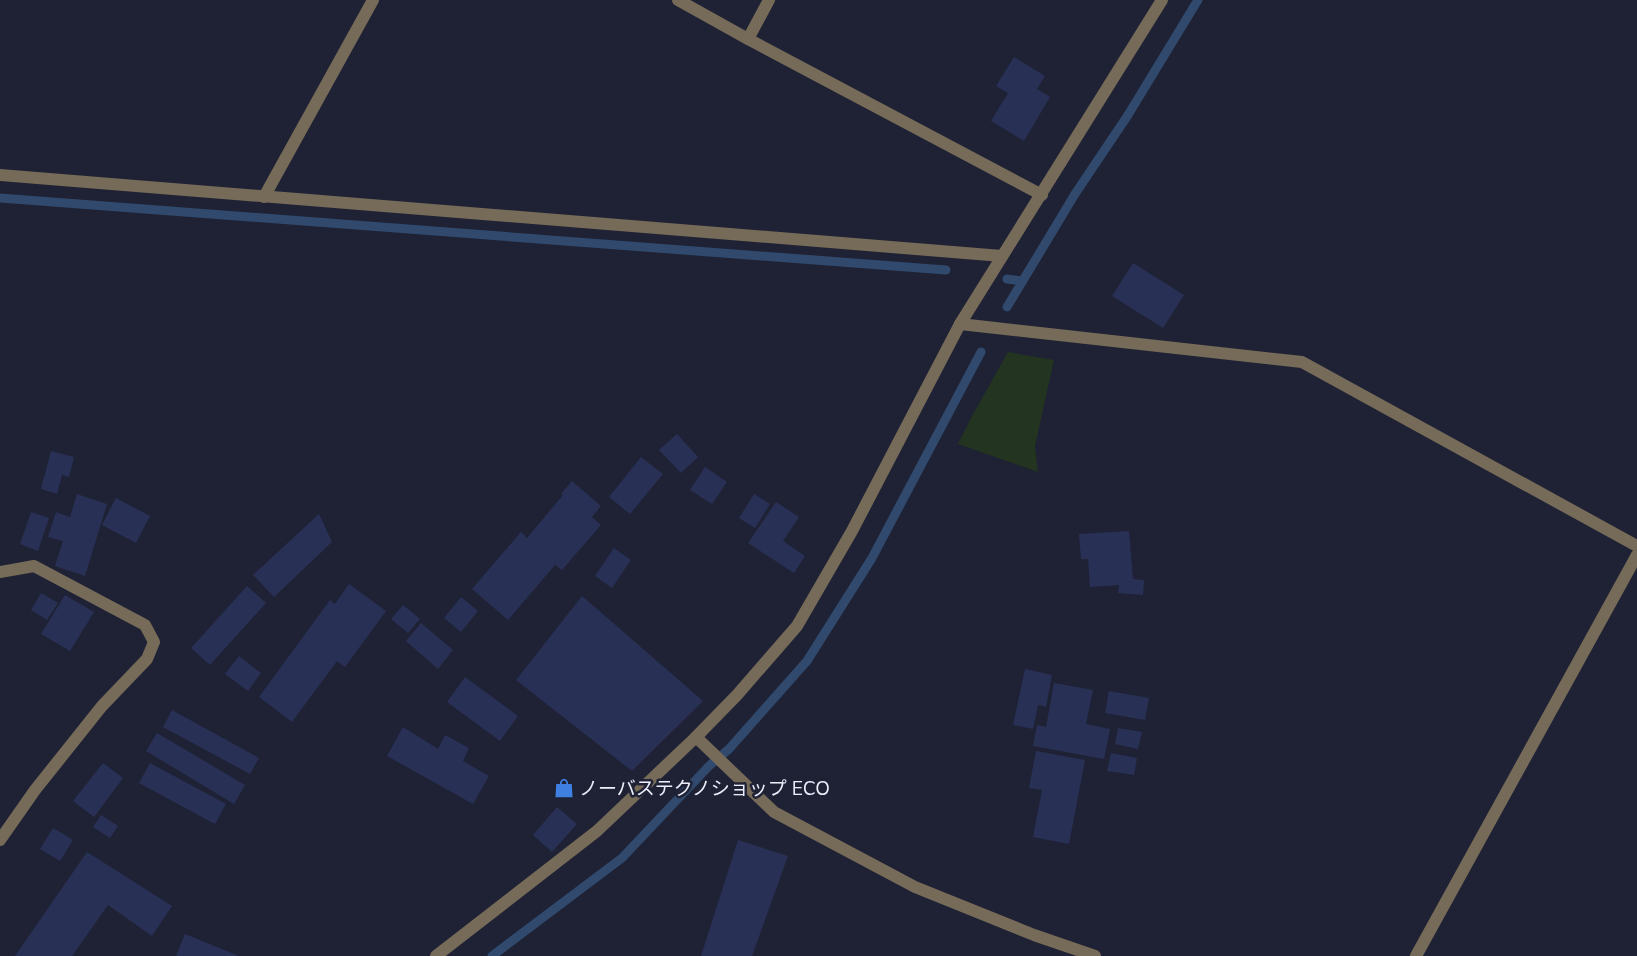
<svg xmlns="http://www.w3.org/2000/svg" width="1637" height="956" font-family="Mulish,'Noto Sans JP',sans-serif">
<rect width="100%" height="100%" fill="#1e2234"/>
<path fill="#233420" d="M1008,352L1054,360L1035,446L1038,472L958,444L972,416Z"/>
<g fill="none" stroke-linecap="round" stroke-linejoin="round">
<g stroke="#30496d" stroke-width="9">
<path d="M0,198L946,270"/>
<path d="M1007,279L1022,281"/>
<path d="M1007,307L1075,194L1128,115L1198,0"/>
<path d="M492,956L622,858L709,766L729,749L807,661L872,558L981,352"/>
</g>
</g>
<g fill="#293056">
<path d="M1014,57L1045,76L1037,89L1050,97L1024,141L991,121L1008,93L996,86Z"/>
<path d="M1133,263L1184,295L1163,328L1112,296Z"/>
<path d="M677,434L698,457L681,473L659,450Z"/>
<path d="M51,451L74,457L69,477L62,475L57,494L41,489Z"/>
<path d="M641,457L663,474L630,514L609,497Z"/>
<path d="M705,467L727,482L712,504L690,490Z"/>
<path d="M572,481L601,506L592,517L601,525L562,570L555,565L508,620L472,589L521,532L527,538L563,495L561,494Z"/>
<path d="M77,494L107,504L85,576L55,566L63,541L48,537L56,512L70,517Z"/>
<path d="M754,494L770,504L755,528L739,518Z"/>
<path d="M116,498L150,516L136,543L102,525Z"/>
<path d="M776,502L799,517L783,541L805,556L794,573L748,543Z"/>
<path d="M31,512L49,518L38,551L20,544Z"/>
<path d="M319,514L332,542L274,597L253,575Z"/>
<path d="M1129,531L1133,579L1144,580L1143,595L1118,593L1119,585L1090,587L1088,559H1081L1079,534Z"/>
<path d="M614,548L631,560L612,588L595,576Z"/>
<path d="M349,584L386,611L345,667L337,661L292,722L259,697L330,600L335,604Z"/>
<path d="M247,586L266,603L210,665L191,648Z"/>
<path d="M41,593L58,603L47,620L31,610Z"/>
<path d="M65,595L94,612L70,651L41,634Z"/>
<path d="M582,596L703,701L632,771L516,680Z"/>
<path d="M461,597L478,611L461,632L444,618Z"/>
<path d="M403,605L420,619L408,633L391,619Z"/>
<path d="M421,623L453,650L438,669L406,641Z"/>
<path d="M239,656L261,673L248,691L225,674Z"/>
<path d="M1025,669L1052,675L1046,707L1038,705L1033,729L1013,725Z"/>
<path d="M465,677L518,716L500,741L447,702Z"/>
<path d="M1054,683L1093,690L1086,724L1110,729L1104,759L1033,746L1037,725L1046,727Z"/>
<path d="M1109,691L1149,698L1145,720L1105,713Z"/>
<path d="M172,710L259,758L250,774L163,727Z"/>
<path d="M403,727L438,749L445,735L469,748L463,761L489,776L473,804L387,756Z"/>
<path d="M1118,728L1142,732L1138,749L1115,744Z"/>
<path d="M157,733L245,785L234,804L146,751Z"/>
<path d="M1036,751L1085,760L1069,844L1033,837L1042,790L1029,788Z"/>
<path d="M1111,753L1137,758L1134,775L1107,771Z"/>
<path d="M103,763L123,778L94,817L73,801Z"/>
<path d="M150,763L226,804L215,824L139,783Z"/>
<path d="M557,807L577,824L552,852L533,835Z"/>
<path d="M101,815L118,826L110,838L93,827Z"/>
<path d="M53,828L73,840L60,861L40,849Z"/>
<path d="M738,840L788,856L752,956H701Z"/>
<path d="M87,852L172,906L152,936L108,905L72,956H15Z"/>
<path d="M185,934L239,956H176Z"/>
</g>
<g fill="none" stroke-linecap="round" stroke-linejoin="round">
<g stroke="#766a58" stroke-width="12">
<path d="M678,0L748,39L1042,195"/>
<path d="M748,39L769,0"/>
<path d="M0,175L1002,256"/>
<path d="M264,197L373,0"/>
<path d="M960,324L1302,362L1637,546"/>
<path d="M0,572L34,566L145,625L154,642L147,659L102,706L35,790L0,840"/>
<path d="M696,737L774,812L915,887L1034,935L1095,956"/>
<path d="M1416,956L1637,555"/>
</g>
<path stroke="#766a58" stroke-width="12" d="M436,956L597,831L696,737L737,695L797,626L852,531L960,324L1162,0"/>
</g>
<defs>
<symbol id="shop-bare" viewBox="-9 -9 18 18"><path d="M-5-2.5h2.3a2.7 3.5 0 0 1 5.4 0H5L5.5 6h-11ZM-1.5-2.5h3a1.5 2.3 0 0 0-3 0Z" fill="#3f7fe0" stroke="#1e2234" stroke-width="2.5" paint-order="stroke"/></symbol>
</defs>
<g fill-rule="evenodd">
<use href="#shop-bare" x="550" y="774" width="28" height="28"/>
</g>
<g text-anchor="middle" stroke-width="5" stroke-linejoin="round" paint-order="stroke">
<g font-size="19" fill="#eaedfa" stroke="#1e2234" text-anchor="start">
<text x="579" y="795">ノーバステクノショップ ECO</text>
</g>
</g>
</svg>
